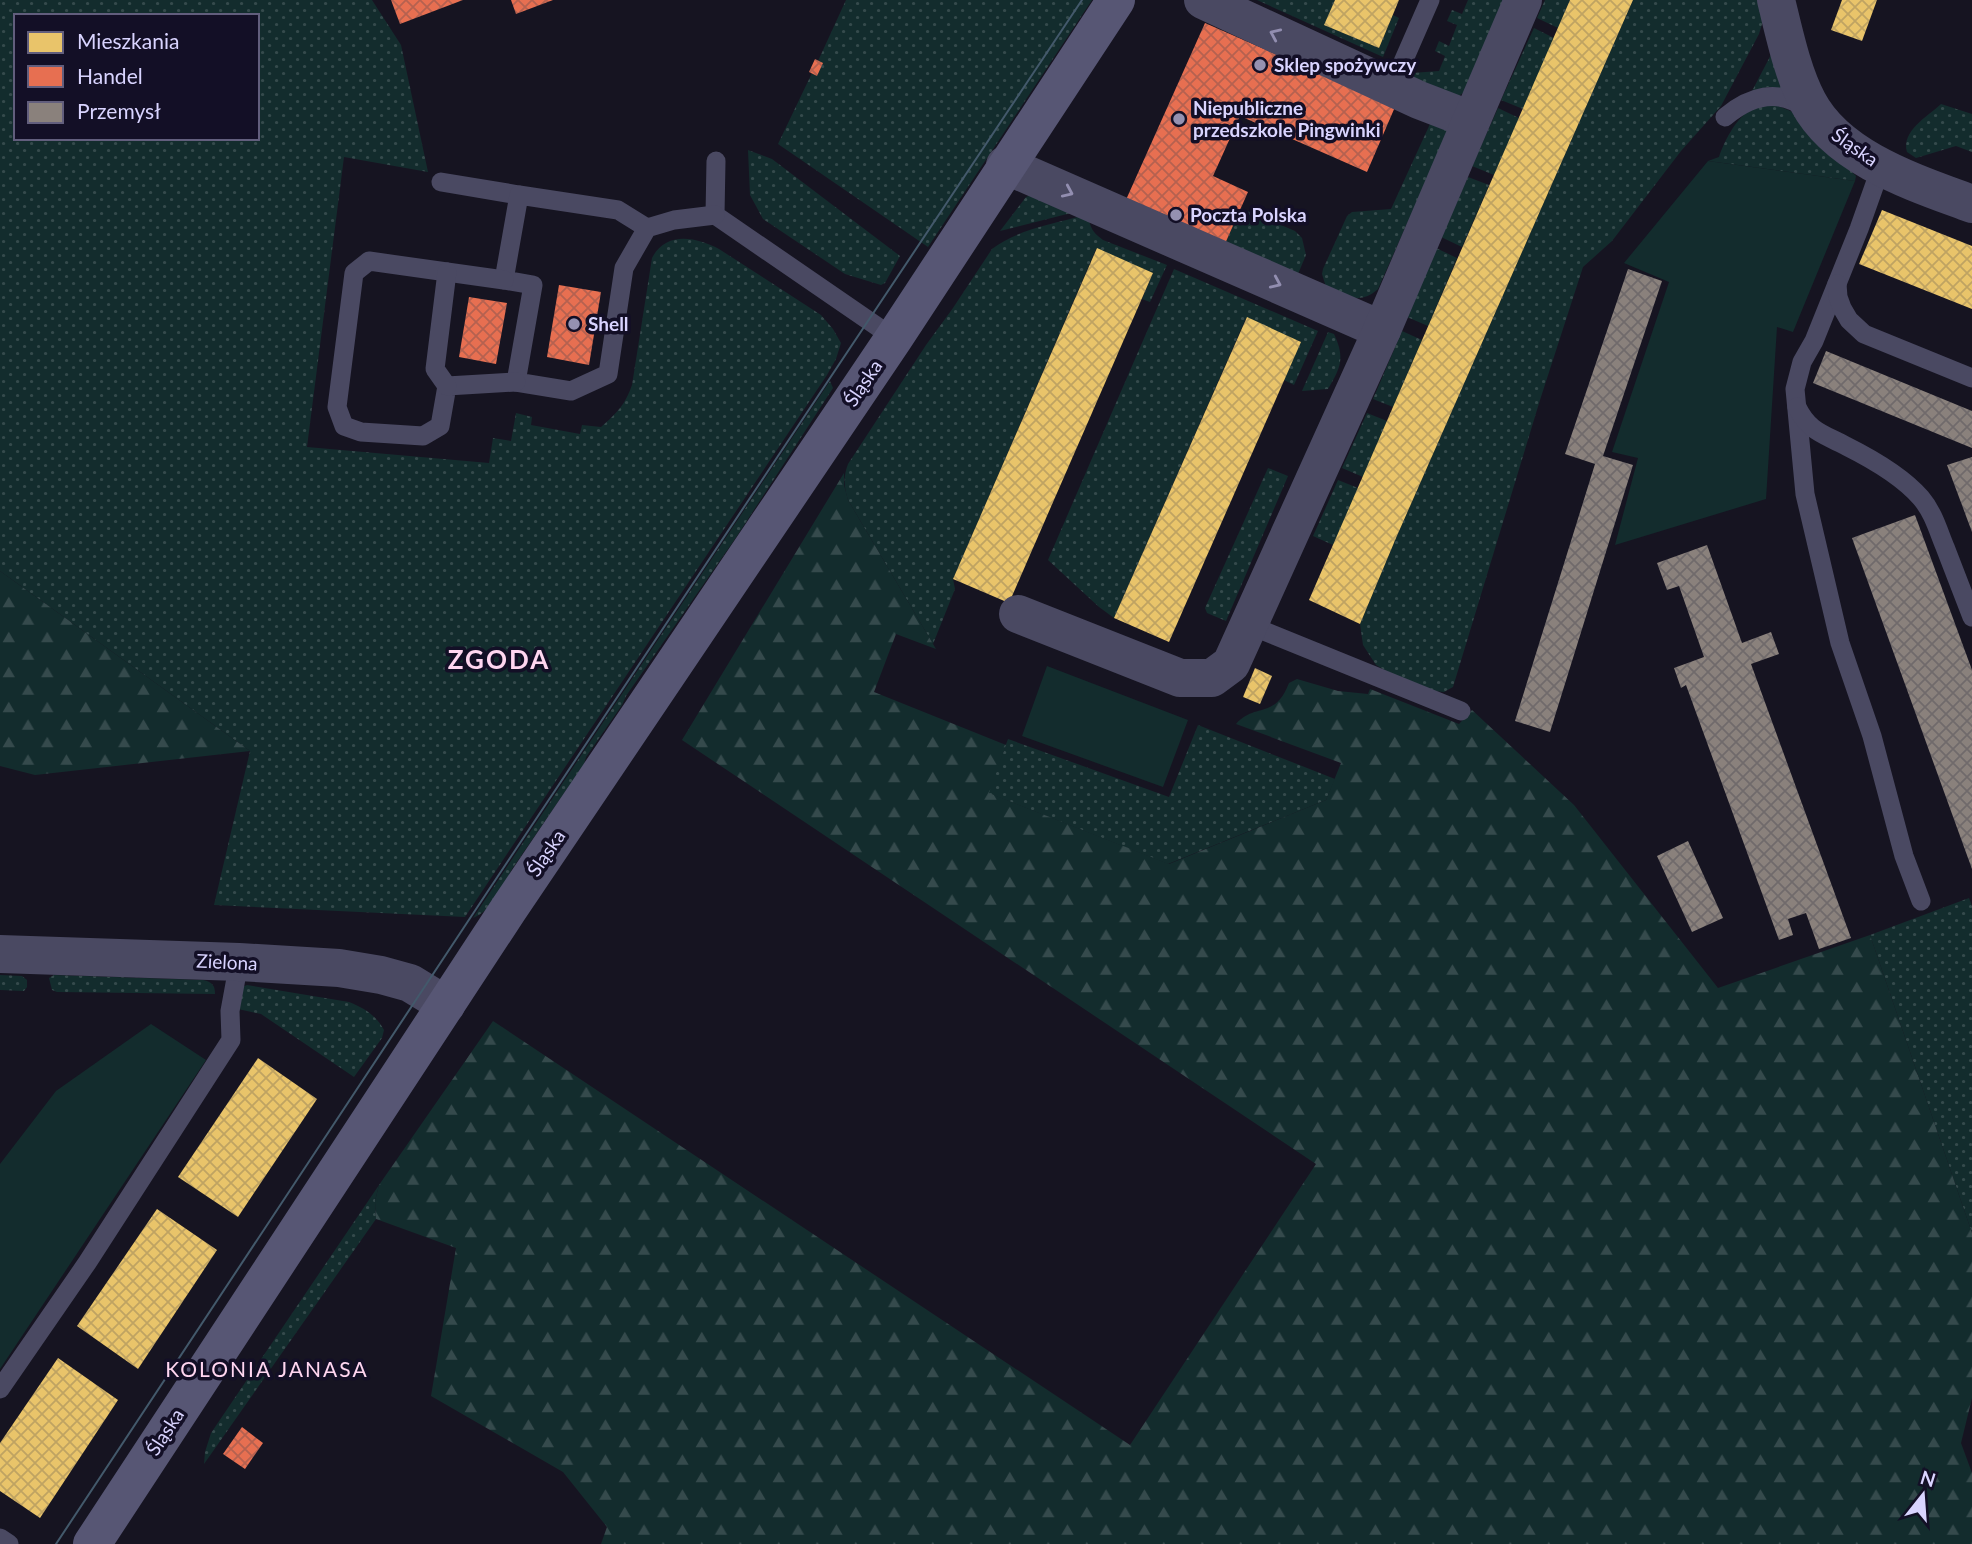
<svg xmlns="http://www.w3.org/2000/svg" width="1972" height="1544" font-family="Lato,sans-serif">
<defs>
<pattern id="grass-dots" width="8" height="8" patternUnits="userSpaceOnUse" patternTransform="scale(1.75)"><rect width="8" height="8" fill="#132c2d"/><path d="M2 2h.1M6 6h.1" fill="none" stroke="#354a4c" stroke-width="1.8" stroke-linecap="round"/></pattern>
<pattern id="forest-firs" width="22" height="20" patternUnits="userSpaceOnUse" patternTransform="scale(1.75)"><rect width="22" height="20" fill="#132c2d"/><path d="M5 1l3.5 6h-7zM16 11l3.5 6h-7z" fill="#354a4c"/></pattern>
<pattern id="homes-cross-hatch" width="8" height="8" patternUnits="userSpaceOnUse" patternTransform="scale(1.75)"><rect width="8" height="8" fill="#e9c46a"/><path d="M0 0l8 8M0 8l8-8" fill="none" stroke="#bfa362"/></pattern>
<pattern id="shops-cross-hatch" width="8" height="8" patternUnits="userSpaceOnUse" patternTransform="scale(1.75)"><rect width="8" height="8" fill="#e76f51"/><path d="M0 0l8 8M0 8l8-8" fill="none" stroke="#b56150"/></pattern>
<pattern id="industry-cross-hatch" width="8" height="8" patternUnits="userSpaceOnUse" patternTransform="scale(1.75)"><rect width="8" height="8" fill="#8a817c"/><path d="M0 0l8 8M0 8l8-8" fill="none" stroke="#706a6b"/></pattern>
</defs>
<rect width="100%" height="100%" fill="#161421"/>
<g fill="url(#grass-dots)" fill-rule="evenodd">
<path d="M0,0H372L401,45L428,172L344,157L307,447L489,463L493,438L511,441L516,413L532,417L531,425L580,434L582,425L601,427C617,413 625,405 632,385L652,258C666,231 696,237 719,249L821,315L833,329L841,343L836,359L827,375L465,917L214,905L250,751L0,571ZM16,16H257V138H16Z"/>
<path d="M846,0H1092L928,247L778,144L812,73L817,76L818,61Z"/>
<path d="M1257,0H1335L1325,25L1379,48L1393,15L1399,18L1383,57Z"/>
<path d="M1468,0H1504L1464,92L1459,96L1413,79L1412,73L1439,71L1445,56L1435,51L1439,41L1449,46L1457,25L1447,21L1452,10L1462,14Z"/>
<path d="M1545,0H1570L1558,28L1537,18Z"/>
<path d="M1633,0H1761L1763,21L1759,34L1721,106L1681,151L1612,241L1583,267L1540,400L1453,687L1444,692L1435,691L1391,674L1376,665L1363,645L1360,624L1396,538Z"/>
<path d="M1534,28L1554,38L1523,109L1501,100Z"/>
<path d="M1775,47L1788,90L1768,87L1752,91Z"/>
<path d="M1941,104L1972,114V152L1956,146L1916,158L1907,152C1901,131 1927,117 1941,104Z"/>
<path d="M1764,106H1778L1793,112L1850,170L1856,176L1855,181L1708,161L1719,157C1724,142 1735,120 1748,112C1752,109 1759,107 1764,106Z"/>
<path d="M1498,108L1519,118L1494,175L1472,166Z"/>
<path d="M1430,124L1448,131L1378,289C1359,306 1346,295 1326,287L1322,274L1323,269L1347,216L1352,212L1391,209Z"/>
<path d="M748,150L772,159L900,256L885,283L881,285L845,274L763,219L750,195Z"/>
<path d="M1468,177L1489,185L1462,247L1441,237Z"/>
<path d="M1031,195L1075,212L1000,231L1026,197Z"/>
<path d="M1241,208L1295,231L1302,238L1306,255L1298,274L1224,246Z"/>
<path d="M1082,216L1089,220C1091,230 1095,234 1103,240L1167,265L1150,302L1142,299L1153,273L1096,249L953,579L955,589L933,644L848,500C844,487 843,477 848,464L926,345L953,308L992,249C1017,230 1051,224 1082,216Z"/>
<path d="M1436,248L1457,258L1428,326L1407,317Z"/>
<path d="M1174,269L1318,331L1294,385L1284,380L1301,342L1246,318L1114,618L1099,607L1048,560Z"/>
<path d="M1402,331L1422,340L1393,407L1373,399Z"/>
<path d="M1328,332L1334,334C1345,358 1341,367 1328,389L1302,391Z"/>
<path d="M830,381L833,388L737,536L626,696L622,705L586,757L584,764L512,869C503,886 492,911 473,918Z"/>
<path d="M1367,413L1387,421L1363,477L1342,468Z"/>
<path d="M1268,468L1288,476L1226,621L1207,613L1205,608Z"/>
<path d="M1338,480L1358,488L1333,545L1313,536Z"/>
<path d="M1198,725L1335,779L1326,800L1168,864L988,793L1008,739L1169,797Z"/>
<path d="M1969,898L1972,906V1233L1870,935Z"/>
<path d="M0,975L22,976L27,980V987L24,991L0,990Z"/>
<path d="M54,975L203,980C212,982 215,985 215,994L57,992L52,990L49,978Z"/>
<path d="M247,985L349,1002C364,1008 376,1015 384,1030L382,1038L354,1077L261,1014L238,1009L240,988Z"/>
<path d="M379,1185L375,1201L376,1219L204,1464L205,1452L211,1433Z"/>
</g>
<g fill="url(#forest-firs)">
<path d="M844,473V485L848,500L936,649L896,634L874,692L1006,745L989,793L1169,864L1326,800L1341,763L1236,724C1255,702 1275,720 1289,683L1297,679L1338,691L1368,694L1370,689L1459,724L1472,710L1574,805L1718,988L1870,935L1972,1233V1398L1961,1443L1972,1473V1544H601L607,1527L563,1472L431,1396L456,1248L376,1219L375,1201L379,1185L493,1021L1130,1445L1316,1164L682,740Z"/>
<path d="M0,571L250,751L35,775L0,766Z"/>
</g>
<g fill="#132c2d">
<path d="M1708,161L1855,181L1793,332L1777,327L1766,499L1615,545L1638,458L1612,452L1669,282L1624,263Z"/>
<path d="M1047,666L1188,720L1163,787L1022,736Z"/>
<path d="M151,1024L206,1060L0,1369V1164L56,1091Z"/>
</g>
<g fill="url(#homes-cross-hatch)">
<path d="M1335,0H1399L1379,48L1324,25Z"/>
<path d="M1570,0H1633L1396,538L1360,624L1309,600Z"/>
<path d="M1842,0H1877L1862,41L1831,30Z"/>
<path d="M1882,210L1972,246V309L1859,264Z"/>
<path d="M1097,248L1153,273L1009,603L953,579Z"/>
<path d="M1247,317L1301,342L1169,642L1114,618Z"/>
<path d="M1255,668L1272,676L1260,704L1243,697Z"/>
<path d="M258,1058L317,1099L238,1217L178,1177Z"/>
<path d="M157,1209L217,1250L138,1369L77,1326Z"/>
<path d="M58,1358L118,1400L40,1518L0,1491V1443Z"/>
</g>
<g fill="url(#shops-cross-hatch)">
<path d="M391,0H463L400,24Z"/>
<path d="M511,0H553L516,14Z"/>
<path d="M1205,23L1395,107L1367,172L1240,116L1213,176L1248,192L1224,246L1125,202Z"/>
<path d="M815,59L823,63L817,76L809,72Z"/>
<path d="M559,285L601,292L589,365L547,357Z"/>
<path d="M469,297L507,303L496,364L459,357Z"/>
<path d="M242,1427L263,1443L245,1469L223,1454Z"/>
</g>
<g fill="url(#industry-cross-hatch)">
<path d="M1628,269L1662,281L1603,456L1633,465L1550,732L1515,721L1595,464L1565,454Z"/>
<path d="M1826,351L1972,411V448L1813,383Z"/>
<path d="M1972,457V532L1947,465Z"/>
<path d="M1915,515L1972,670V869L1852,538Z"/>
<path d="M1707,545L1742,643L1771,632L1779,654L1751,664L1851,938L1819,949L1806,913L1788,919L1793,935L1779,940L1686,685L1681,688L1674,668L1704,657L1679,586L1667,590L1657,563Z"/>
<path d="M1688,841L1723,918L1692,932L1657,856Z"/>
</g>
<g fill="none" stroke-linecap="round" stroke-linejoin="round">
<g stroke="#4a4962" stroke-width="19">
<path d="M1392,87L1430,0"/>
<path d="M1725,117C1749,97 1778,87 1806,109"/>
<path d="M716,161L715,215L894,338"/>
<path d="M1881,167L1859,229L1814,341L1802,362L1795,389L1805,494L1840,643L1872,736L1904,856L1921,901"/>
<path d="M441,182L519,195"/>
<path d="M647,228L624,268L608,374L571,391L516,382L533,285L504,280L519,195L618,210L647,228L674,220L715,215"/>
<path d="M504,280L369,261L354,273L337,407L344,426L361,432L423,436L440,426L447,386L516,382"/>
<path d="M1837,284L1838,297L1842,308L1849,320L1864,334L1972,378"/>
<path d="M447,386L435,369L447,272"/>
<path d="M1797,407C1809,432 1824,434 1846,446C1872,459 1902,476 1921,498C1933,512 1938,530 1945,547C1954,570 1963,594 1972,617"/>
<path d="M1249,625L1461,711"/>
<path d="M0,1389L87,1263L231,1040L230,1011L239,962"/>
<path d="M0,1538L9,1544"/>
</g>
<g stroke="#4a4962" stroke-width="38">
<path d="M1203,0L1419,100L1471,120"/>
<path d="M1776,0C1784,32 1792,72 1808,102C1838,159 1916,183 1972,204"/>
<path d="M1005,165L1382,330"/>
<path d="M1018,614L1180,678H1212L1231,664L1382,330L1523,0"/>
<path d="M0,954L239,962L339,968L381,975L410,983L446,1005"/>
</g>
<path stroke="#575674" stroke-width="38" d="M92,1544L508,910L894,338L1116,0"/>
<path stroke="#43596b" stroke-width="2" d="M56,1544L486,894L1082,0"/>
</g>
<defs><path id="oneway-chevron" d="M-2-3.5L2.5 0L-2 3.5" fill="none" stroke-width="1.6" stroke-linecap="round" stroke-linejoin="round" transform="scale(1.75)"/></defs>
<g stroke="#928eb0">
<use href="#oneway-chevron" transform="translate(1275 34) rotate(-156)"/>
<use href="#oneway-chevron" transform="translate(1068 192) rotate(24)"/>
<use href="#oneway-chevron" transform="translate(1276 283) rotate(24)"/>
</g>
<g fill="#9591b1" stroke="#130f26" stroke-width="2.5">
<circle cx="1260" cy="65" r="7"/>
<circle cx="1179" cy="119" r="7"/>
<circle cx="1176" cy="215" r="7"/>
<circle cx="574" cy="324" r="7"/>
</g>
<g text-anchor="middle" stroke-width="7" stroke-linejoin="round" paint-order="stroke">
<g font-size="19" font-weight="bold" fill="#d9d4ff" stroke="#130f26" text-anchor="start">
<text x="1274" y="72">Sklep spożywczy</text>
<text x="1193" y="115">Niepubliczne<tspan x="1193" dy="22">przedszkole Pingwinki</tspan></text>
<text x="1190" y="222">Poczta Polska</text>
<text x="588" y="331">Shell</text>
</g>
<g font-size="19" fill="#d9d4ff" stroke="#130f26">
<text transform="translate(1855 147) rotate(35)" y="7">Śląska</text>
<text transform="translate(863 383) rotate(-56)" y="7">Śląska</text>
<text transform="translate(546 853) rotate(-56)" y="7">Śląska</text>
<text transform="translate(227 962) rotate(3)" y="7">Zielona</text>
<text transform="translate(165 1432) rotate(-57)" y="7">Śląska</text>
</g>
<g font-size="21" letter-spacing="2" fill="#ffd6f0" stroke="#130f26">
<text x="267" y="1377">KOLONIA JANASA</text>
</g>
<g font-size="26" font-weight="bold" letter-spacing="2" fill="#ffd6f0" stroke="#130f26">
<text x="499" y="669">ZGODA</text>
</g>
</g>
<rect x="14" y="14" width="245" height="126" fill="#130f26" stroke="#625e7d" stroke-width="2"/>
<rect x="28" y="32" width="35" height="21" fill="#e9c46a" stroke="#625e7d" stroke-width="2"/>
<text x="77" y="49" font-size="21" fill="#d9d4ff">Mieszkania</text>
<rect x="28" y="66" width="35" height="21" fill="#e76f51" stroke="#625e7d" stroke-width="2"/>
<text x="77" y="84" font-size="21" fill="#d9d4ff">Handel</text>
<rect x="28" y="102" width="35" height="21" fill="#8a817c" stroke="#625e7d" stroke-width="2"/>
<text x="77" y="119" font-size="21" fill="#d9d4ff">Przemysł</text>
<g transform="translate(1923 1495) rotate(17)" stroke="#130f26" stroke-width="5" paint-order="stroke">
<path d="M0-5L12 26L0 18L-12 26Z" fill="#d9d4ff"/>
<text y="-10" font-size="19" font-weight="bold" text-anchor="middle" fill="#d9d4ff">N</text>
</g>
</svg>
